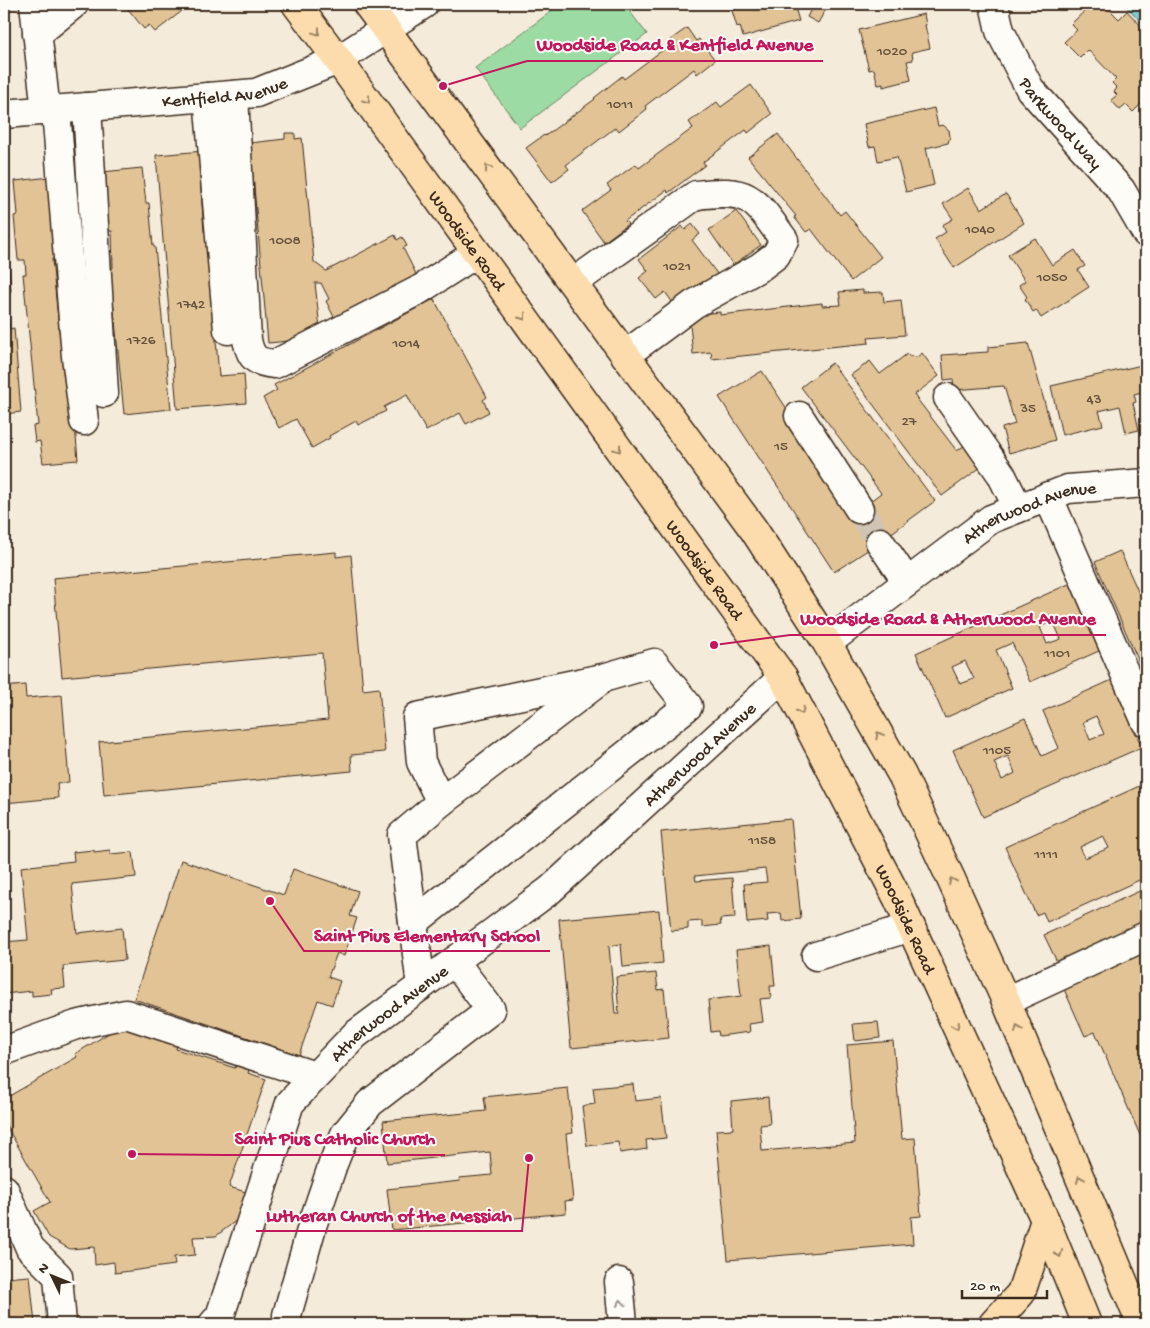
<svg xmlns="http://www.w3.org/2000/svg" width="1150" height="1328" font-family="'Gochi Hand',sans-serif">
<rect width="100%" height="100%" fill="#f5ebda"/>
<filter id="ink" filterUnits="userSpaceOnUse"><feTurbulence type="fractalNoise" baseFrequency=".02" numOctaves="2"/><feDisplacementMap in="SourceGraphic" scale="10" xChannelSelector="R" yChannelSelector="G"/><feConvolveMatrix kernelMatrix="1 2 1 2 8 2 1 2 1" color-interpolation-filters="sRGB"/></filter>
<g filter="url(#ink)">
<path fill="#9cdba4" stroke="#6c8261" d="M561,4H624L647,34L520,128L475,68Z"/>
<path fill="#7cccd4" stroke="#628b8b" d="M1124,4H1146V27Z"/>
<g fill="#e1c395" stroke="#3b2a1e" fill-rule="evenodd">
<path d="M124,4H191L155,32L149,25L144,29Z"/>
<path d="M730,4H794L799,21L743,37L740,26L737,27Z"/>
<path d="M814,4L826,9L818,23L807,17Z"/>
<path d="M1092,4H1104L1119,19L1127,11L1146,31V99L1133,112L1126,105L1120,110L1111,100L1117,95L1114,92L1117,88L1112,83L1116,79L1088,50L1080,58L1064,42L1077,30L1071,24Z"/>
<path d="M924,14L926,25H925L930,48L912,52L913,60L907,61L911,80L883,87V84L878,85L874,69L869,70L859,30Z"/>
<path d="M687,28L696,41L699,39L715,60L697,74L694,69L645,106L647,109L619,131L616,127L566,165L569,169L552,182L526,148L544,135L545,136L595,99L594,98L622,76L624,79L672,43L670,40Z"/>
<path d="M751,85L772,114L748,133L746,130L703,162L705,165L668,193L667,190L625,221L628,224L604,242L582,211L611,190L607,185L636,164L639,168L693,128L689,122L717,102L721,107Z"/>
<path d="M934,108L938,126L943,125L949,130L950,137L948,143L926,148L934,185L906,192L897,157L878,161L875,146L869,147L864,124Z"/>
<path d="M285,133H295V139L302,138L314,262L326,271L395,235L397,240L402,237L407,246L403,248L417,276L335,319L326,301L329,299L321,283H315L321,338L268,343L250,143L285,139Z"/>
<path d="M778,134L840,215L845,211L881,257L851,281L811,229L806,232L794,217L796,216L748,157Z"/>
<path d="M204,151L205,175L200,176L204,232H207L219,376L244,374L246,403L177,409L156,155Z"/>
<path d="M142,168L146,203H149L153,246L155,247L171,409L124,414L110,269L113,268L112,231H108L102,172Z"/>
<path d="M50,177L58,258L52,259L64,379L71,378L78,460L43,463L40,441L35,442L33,426L38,425L23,274H26L25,260H18L14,216L18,215L15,181Z"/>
<path d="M968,188L981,209L1006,194L1024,223L954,268L935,239L946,232L942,225L953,219L943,204Z"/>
<path d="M4,211L11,291L4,292Z"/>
<path d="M736,211L761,245L733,265L709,230Z"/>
<path d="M692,224L700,234L692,240L718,275L676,307L665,292L656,299L639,278L648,271L639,259L682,226L685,230Z"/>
<path d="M1035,238L1052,265L1075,250L1085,266L1078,270L1089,287L1041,318L1036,310L1033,312L1025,299L1027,297L1019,285L1025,281L1008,255Z"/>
<path d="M863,290V293L883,292L884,302L901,300L905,335L868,338L869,343L712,359L711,352L693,354L689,315L720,312V315L822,303V306L841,305L839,292Z"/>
<path d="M434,299L487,397L483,400L489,412L466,424L460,413L426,431L407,395L384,407L386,411L358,425L356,421L329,436L330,438L312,448L296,419L279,428L263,398L277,390L274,385Z"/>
<path d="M4,310H8L10,329L14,328L21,412L4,414Z"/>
<path d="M1028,343L1055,440L1009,453L1002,428L1015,424L1004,386L954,390L953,379L944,380L942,355L988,352V347Z"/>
<path d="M922,353L939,376L914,395L957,451L965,445L981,467L942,496L851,375L870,361L880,374L907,354L909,356L917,357Z"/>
<path d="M832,363L935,501L874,546L834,572L719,397L762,371L855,512L881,493L801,387Z"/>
<path d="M1146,364V391L1134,394L1136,402L1133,403L1139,430L1126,433L1120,406L1099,411L1103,425L1062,435L1051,386Z"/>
<path d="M1120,551L1146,609V678L1095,562Z"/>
<path d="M336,552V557L351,555L363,690L379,688L385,752L351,755L352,771L104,795L99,742L328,720L322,653L62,677L53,578Z"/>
<path d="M1071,583L1101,650L1030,682L1012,643L996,650L1012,688L945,718L916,653ZM1053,621L1061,639L1047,644L1040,627ZM965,661L974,679L960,684L952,667Z"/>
<path d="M1112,680L1142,747L983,817L953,750L1025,718L1042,756L1059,748L1043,711ZM1096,716L1104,734L1090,740L1083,722ZM1008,756L1015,773L1002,780L994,762Z"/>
<path d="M25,685L26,698L62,695L69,782L57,783L58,798L4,803V687Z"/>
<path d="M1146,783V877L1047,922L1043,912L1036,915L1005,847ZM1103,836L1109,848L1085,858L1080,847Z"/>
<path d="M791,819L801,919L782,921L781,913L767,914L768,921L747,923L744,884L767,882L765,869L695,876L696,881L732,878L735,918L720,919L721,925L702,927V921L688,922V929L671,931L661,832Z"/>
<path d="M94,850V852L110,850V854L133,852L136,877L72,884L77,933L122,928L125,960L63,966L65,988L51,989L52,994L32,996V991L4,994V942L28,940L21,867L74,861L73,852Z"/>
<path d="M181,860L284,895L293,869L358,891L350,916L357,918L344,956L337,953L328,977L340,981L332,1005L318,1000L299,1055L134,999Z"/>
<path d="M1146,888V921L1057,962L1044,935Z"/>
<path d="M659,910L663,963L623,967L621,944L609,946L615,1014H619L616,977L656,973L658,990L664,989L669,1038L571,1048L559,919Z"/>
<path d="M771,946L775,986H770L771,998L760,999L763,1022L749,1024L750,1032L719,1036L718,1031L711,1032L708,1000L741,996L736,950Z"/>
<path d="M1146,950V1149L1095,1032L1085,1036L1063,987Z"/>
<path d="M878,1022L880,1038L855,1041L853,1024Z"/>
<path d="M125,1023L178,1042L176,1049L235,1068L237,1060L251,1065L248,1073L266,1079L229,1187L246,1192L237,1220L216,1236L193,1237L195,1255L174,1257L175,1265L115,1273L114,1262L95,1265L94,1247L70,1249L49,1237L34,1211L50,1202L4,1122V1099L77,1057L75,1054Z"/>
<path d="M893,1041L902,1139L915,1138L921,1216L911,1217L913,1244L728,1260L716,1130L733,1129L731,1101L768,1097L770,1124L760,1125L762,1151L855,1143L847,1045Z"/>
<path d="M633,1084L635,1101L661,1098L666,1138L646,1140L647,1149L620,1153L618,1142L587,1146L582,1106L595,1104L593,1088Z"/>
<path d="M568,1088L573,1133L566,1134L573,1200L565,1201L566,1213L392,1230L387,1189L460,1181L459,1178L492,1175L490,1152L387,1163L383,1121L486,1111L484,1097Z"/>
<path d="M30,1276L35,1324H4V1278Z"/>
</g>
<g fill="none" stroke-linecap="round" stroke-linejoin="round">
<path stroke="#d0c4b4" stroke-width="28" stroke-dasharray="28 14" stroke-linecap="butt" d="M859,509L880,542"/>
<defs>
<g id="minor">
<path d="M34,4L46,111"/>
<path id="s1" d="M994,4L1000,31L1030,89L1121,190L1146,233"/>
<path d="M37,34L74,4"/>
<path d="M234,95L247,340C251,359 256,362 275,364L419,290L477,253"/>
<path d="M208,97L228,330"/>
<path d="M87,107L104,393"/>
<path d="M56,110L76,356L84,421"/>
<path id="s2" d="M4,114L256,93L338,60L424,4"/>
<path d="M573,283L696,195C750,188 754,198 784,240L776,255L760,267L694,304L625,355"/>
<path d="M948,398L1001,474L1018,508"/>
<path d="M799,416L859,509"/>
<path d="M1048,496L1146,722"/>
<path d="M880,542L907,582"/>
<path id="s3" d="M827,643L991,519L1068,489L1146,483"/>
<path d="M441,802L597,683"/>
<path d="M413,923L688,706L654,663L603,678L417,717L421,762L441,802L402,835L421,986"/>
<path d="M816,956L911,927"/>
<path d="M1006,1001L1146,936"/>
<path d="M4,1051L76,1025L126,1014L315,1076"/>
<path d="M4,1189L30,1248L58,1276L62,1324"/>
<path d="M619,1282L623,1324"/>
<path id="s4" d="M213,1324L220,1316L290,1103L355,1035L550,890L783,677"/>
<path d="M288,1324L287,1315L313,1223L333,1164L345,1134L370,1103L491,1010L454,961"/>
</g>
<g id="major">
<path id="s5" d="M296,4L338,60L783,677L897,897L1045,1220L1087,1324"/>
<path d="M367,4L754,530L827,643L902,775L951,879L1006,1001L1141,1324"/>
<path d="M993,1324L1021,1293L1045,1220"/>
</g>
</defs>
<use href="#minor" stroke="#3b2a1e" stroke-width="31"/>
<use href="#major" stroke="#3b2a1e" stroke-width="31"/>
<use href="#minor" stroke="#fdfcf7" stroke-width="28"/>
<use href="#major" stroke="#fcdcac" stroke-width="28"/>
</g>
<defs><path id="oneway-chevron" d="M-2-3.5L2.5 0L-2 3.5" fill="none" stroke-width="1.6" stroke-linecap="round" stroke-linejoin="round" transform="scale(1.25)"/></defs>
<g stroke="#9c8365">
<use href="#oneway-chevron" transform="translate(317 32) rotate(53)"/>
<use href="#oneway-chevron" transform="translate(367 100) rotate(54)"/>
<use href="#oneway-chevron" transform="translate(488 168) rotate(-126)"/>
<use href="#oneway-chevron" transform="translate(523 317) rotate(54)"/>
<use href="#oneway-chevron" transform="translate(618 449) rotate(54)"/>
<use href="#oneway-chevron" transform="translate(801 711) rotate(63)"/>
<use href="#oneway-chevron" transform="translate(879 735) rotate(-119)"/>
<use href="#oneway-chevron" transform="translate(952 881) rotate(-115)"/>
<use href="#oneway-chevron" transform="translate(956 1026) rotate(65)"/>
<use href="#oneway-chevron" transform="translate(1018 1029) rotate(-113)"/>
<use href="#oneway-chevron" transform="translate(1080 1179) rotate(-113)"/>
<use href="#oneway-chevron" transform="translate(1059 1254) rotate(68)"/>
</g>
<use stroke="#9c938a" href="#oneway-chevron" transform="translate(621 1303) rotate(-95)"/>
</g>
<g text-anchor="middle" stroke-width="4" stroke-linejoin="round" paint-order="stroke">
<g font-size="15" fill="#64503c">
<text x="892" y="55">1020</text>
<text x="620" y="108">1011</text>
<text x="980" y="233">1040</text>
<text x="285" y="244">1008</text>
<text x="677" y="270">1021</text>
<text x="1052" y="281">1050</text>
<text x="191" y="308">1742</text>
<text x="141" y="344">1726</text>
<text x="406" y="347">1014</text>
<text x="1094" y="403">43</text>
<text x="1028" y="412">35</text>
<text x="909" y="425">27</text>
<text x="781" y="450">15</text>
<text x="1057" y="657">1101</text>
<text x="997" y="754">1105</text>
<text x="762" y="844">1158</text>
<text x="1046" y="858">1111</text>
</g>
<g font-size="18" fill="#3b2a1e" stroke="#fdfcf7">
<text dy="6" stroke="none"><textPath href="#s2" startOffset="222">Kentfield Avenue</textPath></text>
<text dy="6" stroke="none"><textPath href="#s1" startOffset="139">Parkwood Way</textPath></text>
<text dy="6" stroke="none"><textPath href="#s5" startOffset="292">Woodside Road</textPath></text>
<text dy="6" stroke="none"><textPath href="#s3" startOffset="244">Atherwood Avenue</textPath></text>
<text dy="6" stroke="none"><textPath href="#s5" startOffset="698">Woodside Road</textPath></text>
<text dy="6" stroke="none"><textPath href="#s4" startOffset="774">Atherwood Avenue</textPath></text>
<text dy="6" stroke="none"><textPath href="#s5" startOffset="1102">Woodside Road</textPath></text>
<text dy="6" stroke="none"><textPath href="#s4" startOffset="369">Atherwood Avenue</textPath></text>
</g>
</g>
<path fill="none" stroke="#c2185b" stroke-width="2" d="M443 86L527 61H823M714 645L790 635H1106M270 901L304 951H550M132 1154L224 1155H445M529 1158L522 1231H256"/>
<g fill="#c2185b" stroke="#fdfcf7" stroke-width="2">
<circle cx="443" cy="86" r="5"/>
<circle cx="714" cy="645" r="5"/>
<circle cx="270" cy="901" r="5"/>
<circle cx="132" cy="1154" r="5"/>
<circle cx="529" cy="1158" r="5"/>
</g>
<g font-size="19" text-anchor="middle" font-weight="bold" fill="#c2185b" stroke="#fdfcf7" stroke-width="4" stroke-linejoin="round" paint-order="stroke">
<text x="675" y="50">Woodside Road &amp; Kentfield Avenue</text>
<text x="948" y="624">Woodside Road &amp; Atherwood Avenue</text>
<text x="427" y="941">Saint Pius Elementary School</text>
<text x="335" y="1144">Saint Pius Catholic Church</text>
<text x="389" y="1221">Lutheran Church of the Messiah</text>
</g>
<rect width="1150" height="1328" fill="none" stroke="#fdfcf7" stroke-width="20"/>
<rect x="10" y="10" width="1130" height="1308" fill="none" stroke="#3b2a1e" stroke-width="2" filter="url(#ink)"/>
<g transform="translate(52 1276) rotate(313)" stroke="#fdfcf7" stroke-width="4" paint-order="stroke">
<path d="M0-4L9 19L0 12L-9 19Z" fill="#3b2a1e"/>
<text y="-8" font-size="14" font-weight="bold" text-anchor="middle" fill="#3b2a1e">N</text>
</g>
<path d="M962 1290v8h85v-8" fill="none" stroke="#3b2a1e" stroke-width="2.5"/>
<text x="970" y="1290" font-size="15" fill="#3b2a1e" stroke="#fdfcf7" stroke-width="4" paint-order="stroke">20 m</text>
</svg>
